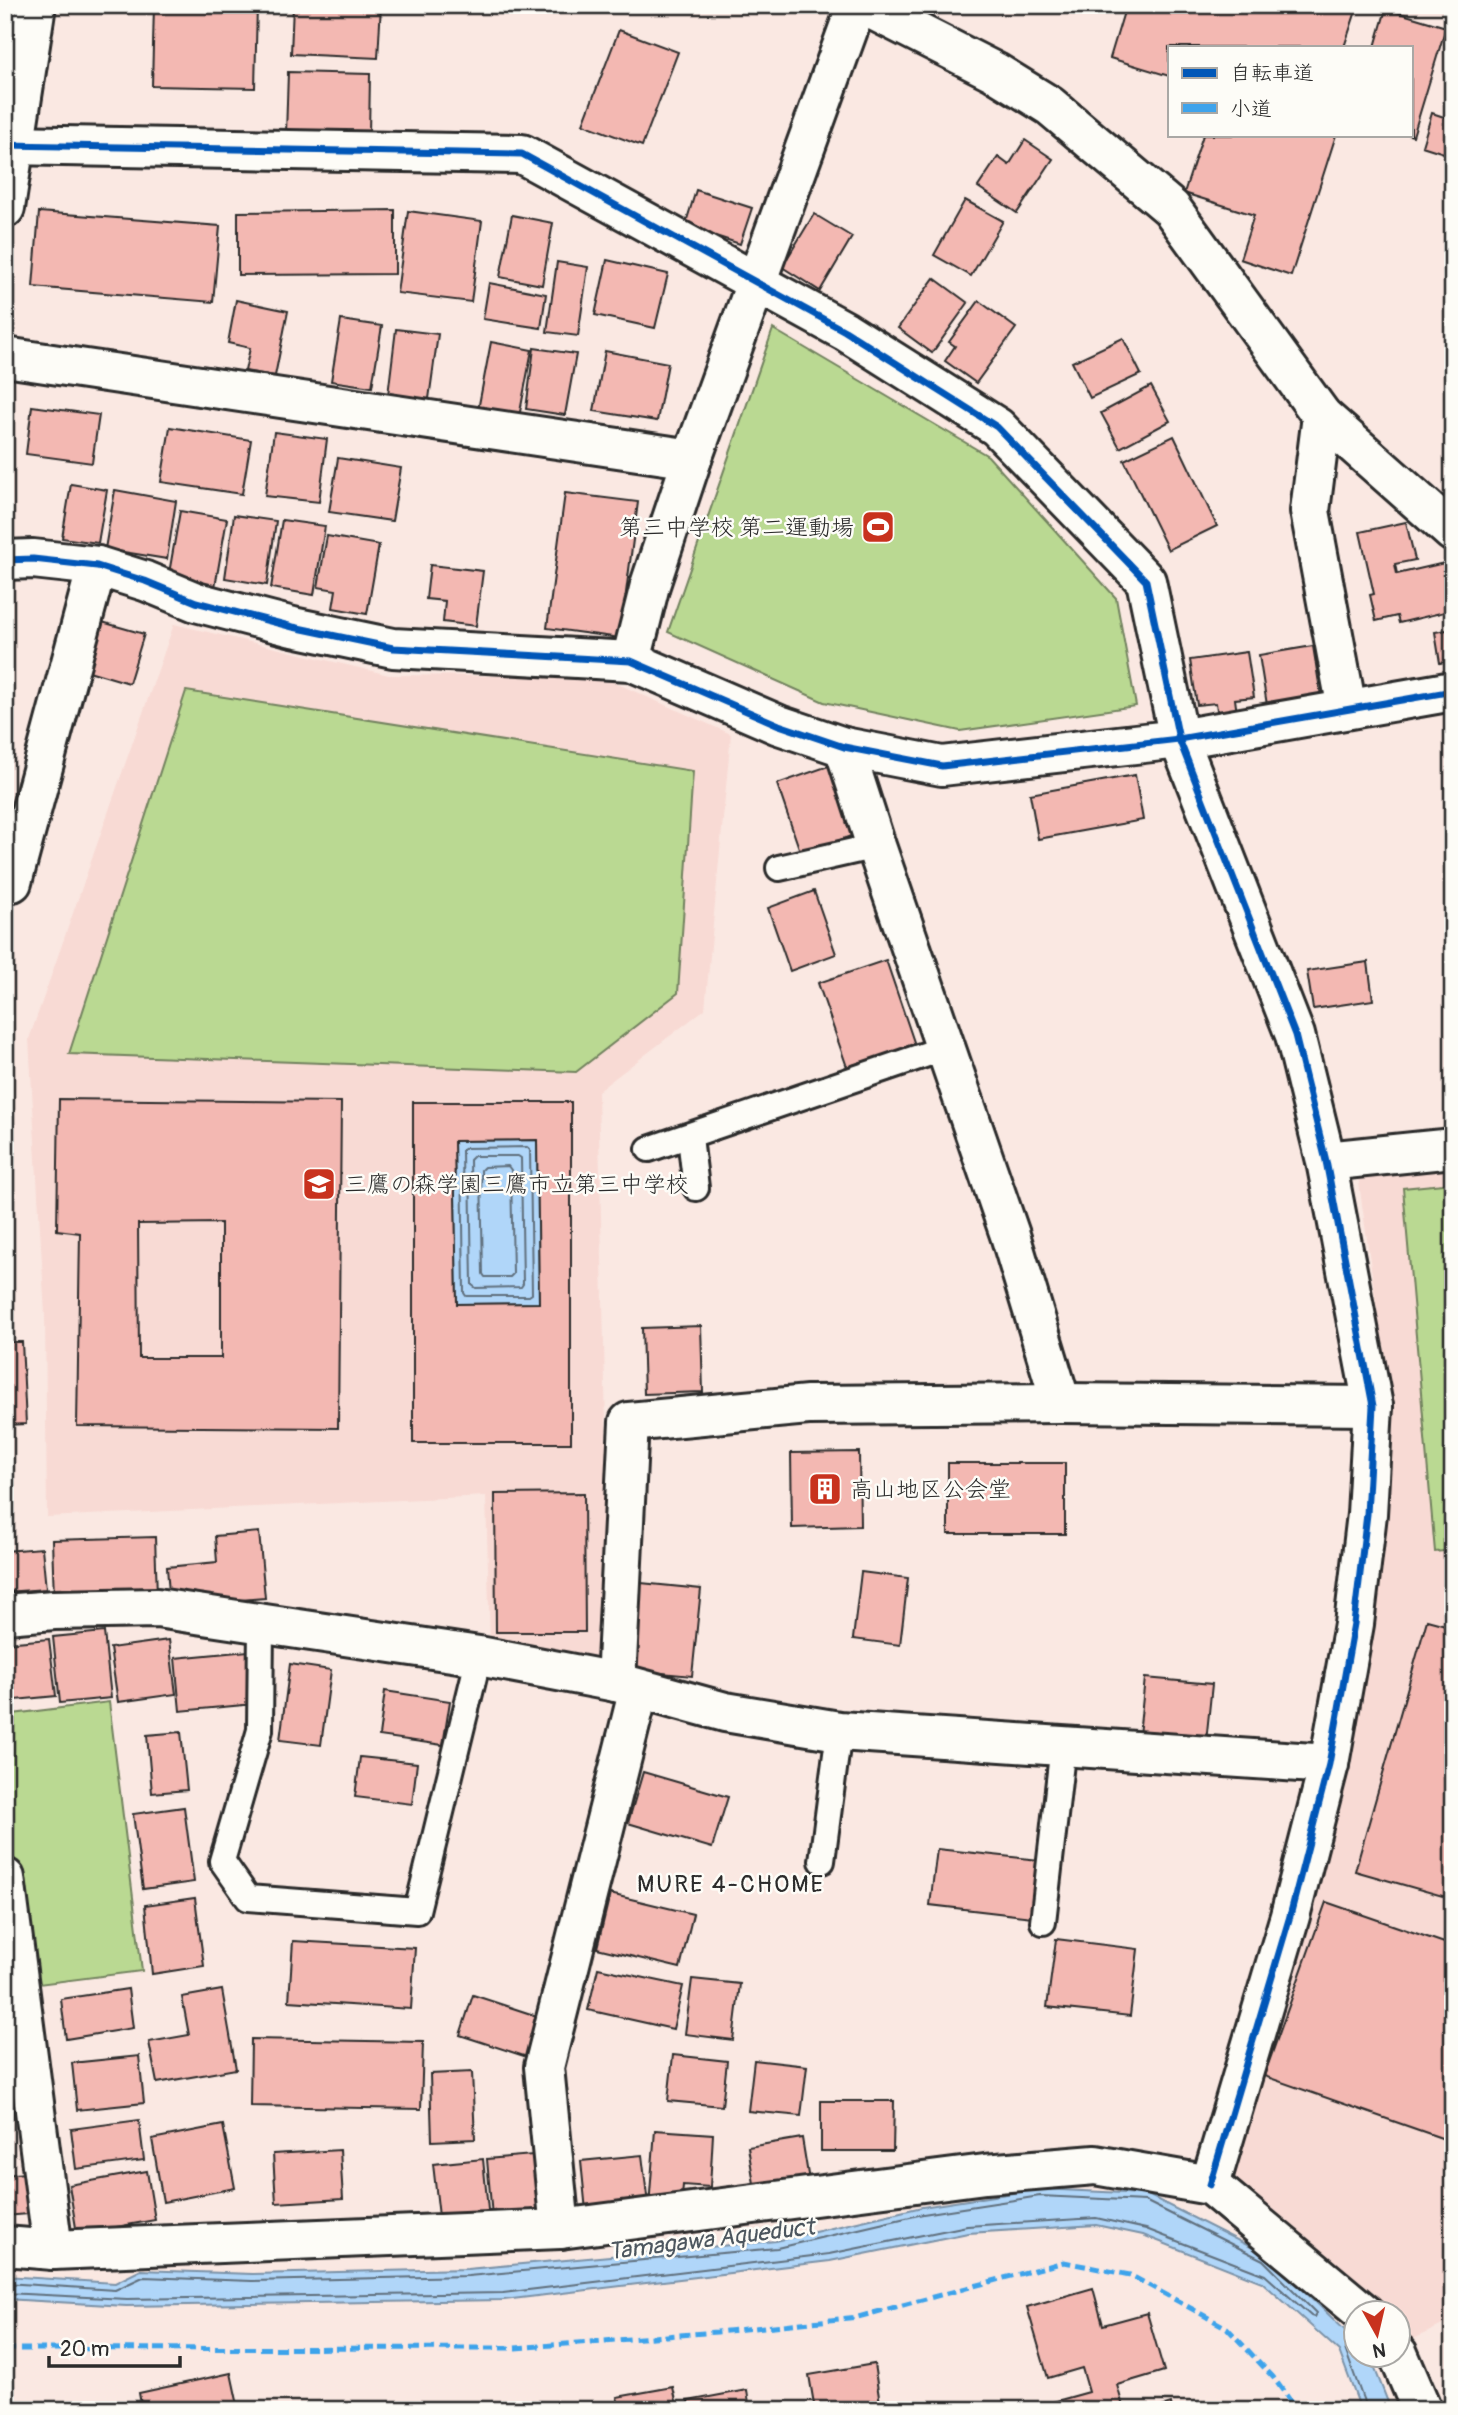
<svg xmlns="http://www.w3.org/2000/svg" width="1458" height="2415" font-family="Pangolin,'Klee One',sans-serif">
<rect width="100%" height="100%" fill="#fae8e2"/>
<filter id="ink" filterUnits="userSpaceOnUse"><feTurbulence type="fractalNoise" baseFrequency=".0143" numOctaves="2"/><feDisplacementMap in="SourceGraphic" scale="14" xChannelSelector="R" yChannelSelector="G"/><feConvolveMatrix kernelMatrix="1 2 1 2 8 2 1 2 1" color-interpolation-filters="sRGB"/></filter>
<g filter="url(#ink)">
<g fill="#f8dad4">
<path d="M174,624L389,675L602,677L731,734L705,1009L598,1091L606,1427L603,1657L595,1661L490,1643L486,1496L47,1517L45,1315L29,1039Z"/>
<path d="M1453,1164V2320L1411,2340L1399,2320L1398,2314L1391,2313L1236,2179L1232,2149L1390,1402L1358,1176Z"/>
</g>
<g fill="#bad992" stroke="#72825e" stroke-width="2">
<path d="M773,329L988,456L1116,598L1136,706L960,731L824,702L668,632Z"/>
<path d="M186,691L693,771L678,993L576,1072L69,1054Z"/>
<path d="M1453,1183V1550L1435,1552L1403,1188Z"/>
<path d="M109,1702L142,1971L23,1986L5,1842V1715Z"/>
</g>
<g fill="#b0d6f9" stroke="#7b92a7" stroke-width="2">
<path d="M537,1140L539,1303L457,1304L454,1141Z"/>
<path d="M1039,2189L1146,2194L1267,2255L1354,2339L1356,2343V2356H1366L1373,2364L1391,2410H1361L1339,2351L1262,2282L1143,2235L1096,2225L968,2233L830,2261L504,2300L126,2306L5,2299V2276L115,2283L141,2270L252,2274L467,2269L776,2241L922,2207Z"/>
</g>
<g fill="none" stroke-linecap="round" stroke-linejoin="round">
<g stroke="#606f7d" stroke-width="2">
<path d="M527,1147L530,1150L532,1294L529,1296H466L464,1293L462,1150L465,1148Z"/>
<path d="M474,1156H518L521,1158L523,1284L521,1287L476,1288L472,1285L470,1160Z"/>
<path d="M508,1166L511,1170L513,1274L510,1277H485L483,1274L481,1170L484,1167Z"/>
<path d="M5,2283L115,2290L143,2277L252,2281L468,2276L777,2248L923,2214L1040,2196L1145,2201L1263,2260L1316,2313L1314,2317L1311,2316L1265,2275L1146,2229L1096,2218L967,2226L829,2254L503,2293L127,2299L5,2293"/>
<path d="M1356,2346L1348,2345L1345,2349L1367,2410"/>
</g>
</g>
<g fill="#f3b8b2" stroke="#2b2b2b" stroke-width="2" fill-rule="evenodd">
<path d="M154,5H257L255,88L152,86Z"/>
<path d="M293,5H381L378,58L291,54Z"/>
<path d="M1061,5H1086L1083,13Z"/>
<path d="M1126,5H1358L1344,47H1169V76L1110,58Z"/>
<path d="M1386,9L1446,27L1413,136L1409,135H1411V47H1375Z"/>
<path d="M619,30L678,52L642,146L583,124Z"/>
<path d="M1453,54V78L1446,77Z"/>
<path d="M288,72L370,74L369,135L286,134Z"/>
<path d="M1432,113L1453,120V156L1422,146Z"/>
<path d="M1203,135H1336L1291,276L1240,259L1254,215L1184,193Z"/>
<path d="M1025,140L1053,159L1017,213L978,187L998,157L1009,165Z"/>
<path d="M696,190L752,208L740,244L685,226Z"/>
<path d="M965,200L1003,221L971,276L934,255Z"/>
<path d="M395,210V274L238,275V212Z"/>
<path d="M408,211L482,221L471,302L397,293Z"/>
<path d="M39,212L220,226L213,302L33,287Z"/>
<path d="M814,214L852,237L820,291L782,267Z"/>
<path d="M512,215L553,223L542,285L500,277Z"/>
<path d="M607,260L668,274L655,328L595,315Z"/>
<path d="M557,262L588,267L578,336L547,332Z"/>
<path d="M934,278L968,303L932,353L898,328Z"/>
<path d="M489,283L546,294L541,328L483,319Z"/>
<path d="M236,300L288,311L275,376L245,371L250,348L228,343Z"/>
<path d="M979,301L1016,328L976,383L945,361L955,346L949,342Z"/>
<path d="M341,320L382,326L372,387L331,381Z"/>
<path d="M396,329L438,334L429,399L388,395Z"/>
<path d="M1123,338L1141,374L1090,398L1072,362Z"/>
<path d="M491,342L532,350L519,417L478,410Z"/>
<path d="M534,348L576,354L565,415L526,409Z"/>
<path d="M605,351L668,363L657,421L594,411Z"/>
<path d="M1151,386L1170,421L1120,448L1101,413Z"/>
<path d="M32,406L99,415L92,463L26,454Z"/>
<path d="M170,427L251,440L242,494L161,482Z"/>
<path d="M274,432L327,439L319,502L265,496Z"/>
<path d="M1174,436L1217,526L1168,550L1124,460Z"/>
<path d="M338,458L401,468L392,521L329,512Z"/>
<path d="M71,484L107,490L98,543L62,538Z"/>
<path d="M115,490L176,501L167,559L105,549Z"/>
<path d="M565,493L638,502L620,638L547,628Z"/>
<path d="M180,511L227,519L215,587L168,579Z"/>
<path d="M234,515L276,521L267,585L225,578Z"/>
<path d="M282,520L325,526L314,595L271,588Z"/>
<path d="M1406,522L1415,560L1395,564L1397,574L1453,561V610L1399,623L1397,616L1376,621L1370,595L1374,594L1360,532Z"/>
<path d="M327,536L379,545L367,614L333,608L336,590L318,587Z"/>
<path d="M430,565L483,571L476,626L443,622L445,601L426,599Z"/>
<path d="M95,620L144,634L129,683L82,669Z"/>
<path d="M1453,629V672L1447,673L1445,662L1440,663L1435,632Z"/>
<path d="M1313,646L1321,696L1267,705L1259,655Z"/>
<path d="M1247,652L1254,697L1235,699L1237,714L1218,717L1216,703L1197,705L1190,660Z"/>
<path d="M837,763L862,832L801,854L777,784Z"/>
<path d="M1135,775L1143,820L1038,839L1030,794Z"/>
<path d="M814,891L836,954L790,971L768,908Z"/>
<path d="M886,960L915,1045L847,1067L818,983Z"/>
<path d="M1368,962L1373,1000L1313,1009L1307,971Z"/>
<path d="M59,1099L341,1102L338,1428L77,1426L80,1233L57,1230ZM221,1223V1358H139L138,1224Z"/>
<path d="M413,1102H571V1443H413ZM537,1140L539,1303L457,1304L454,1141Z"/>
<path d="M701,1326L703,1392L644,1394L642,1328Z"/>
<path d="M5,1342H22L26,1424L5,1425Z"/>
<path d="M859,1452L860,1526L792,1528L791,1453Z"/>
<rect x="948" y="1463" width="117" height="71"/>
<path d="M584,1493L585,1632H496L495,1494Z"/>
<path d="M259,1532L265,1598L170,1606L167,1567L217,1562L215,1536Z"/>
<path d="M155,1537L157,1595L54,1598L52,1540Z"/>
<path d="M42,1548L46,1589L5,1592V1551Z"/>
<path d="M861,1572L908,1578L900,1645L853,1639Z"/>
<path d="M641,1583L701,1589L692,1676L631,1670Z"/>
<path d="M1427,1620L1453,1627V1899L1355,1871Z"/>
<path d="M104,1632L111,1698L60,1703L53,1637Z"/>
<path d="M49,1639L56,1696L5,1701V1643Z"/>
<path d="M169,1640L176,1694L118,1702L110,1648Z"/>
<path d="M248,1651L254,1704L180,1711L175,1658Z"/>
<path d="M290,1664L331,1670L321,1745L280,1740Z"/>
<path d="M1145,1678L1212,1684L1206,1742L1139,1735Z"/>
<path d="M385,1691L450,1701L443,1745L379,1736Z"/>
<path d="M181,1732L187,1790L152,1793L147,1735Z"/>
<path d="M360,1757L417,1763L412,1804L355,1797Z"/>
<path d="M643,1772L728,1797L712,1848L628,1823Z"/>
<path d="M184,1807L194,1882L143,1889L133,1814Z"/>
<path d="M937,1849L1039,1860L1032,1917L930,1905Z"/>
<path d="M610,1894L693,1914L680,1968L597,1948Z"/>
<path d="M195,1898L204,1966L152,1974L145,1905Z"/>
<path d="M1326,1902L1453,1946V2142L1264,2076Z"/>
<path d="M1056,1939L1138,1949L1130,2016L1047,2007Z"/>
<path d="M293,1941L415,1948L411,2009L289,2001Z"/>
<path d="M598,1968L683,1986L673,2029L588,2010Z"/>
<path d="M692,1979L740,1984L733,2040L685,2034Z"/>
<path d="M128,1989L133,2028L66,2039L61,1999Z"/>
<path d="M222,1990L236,2069L157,2083L149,2042L189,2035L182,1997Z"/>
<path d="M473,1995L543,2018L530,2058L460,2035Z"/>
<path d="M251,2039L423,2042L421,2109L250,2106Z"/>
<path d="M673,2055L727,2061L722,2106L668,2101Z"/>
<path d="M139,2056L144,2103L77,2110L72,2063Z"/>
<path d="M754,2060L807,2066L801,2116L748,2111Z"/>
<path d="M472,2072L475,2139L432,2141L430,2074Z"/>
<path d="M821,2101H894L893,2151H821Z"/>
<path d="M139,2120L144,2160L76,2169L71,2129Z"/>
<path d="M223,2125L235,2188L163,2202L152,2139Z"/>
<path d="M655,2130L713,2134L710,2187L683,2185L681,2208L649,2206Z"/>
<path d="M802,2138L810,2187L756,2196L748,2147Z"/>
<path d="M340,2150L343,2199L276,2203L273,2154Z"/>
<path d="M533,2155L538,2213L492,2217L487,2159Z"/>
<path d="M642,2155L648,2204L586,2211L581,2161Z"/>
<path d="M483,2159L489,2220L440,2225L433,2164Z"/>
<path d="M147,2171L155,2220L77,2234L69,2185Z"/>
<path d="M24,2173L28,2214L5,2216V2175Z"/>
<path d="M1093,2288L1103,2325L1147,2313L1164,2371L1117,2385L1124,2410H1056L1053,2402L1089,2392L1082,2368L1048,2378L1027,2307Z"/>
<path d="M874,2364L881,2410H815L809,2375Z"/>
<path d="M231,2373L239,2410H142L139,2393Z"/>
<path d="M673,2387L678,2410H620L617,2397Z"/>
<path d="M747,2390L750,2410H689L688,2401Z"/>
<path d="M1171,2404L1172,2410H1152Z"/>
</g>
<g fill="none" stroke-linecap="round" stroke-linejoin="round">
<defs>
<g id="lane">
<path d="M779,868L876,846"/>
<path d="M690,1137L696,1188"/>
<path d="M649,1149L945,1048"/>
<path d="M261,1625L260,1730L222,1861L248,1898L417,1911L479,1656"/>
<path d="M822,1861L839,1731"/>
<path d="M1043,1922L1063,1745"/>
</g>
<g id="street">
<path d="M863,5L995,72L1050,106L1171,208L1322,416L1453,532"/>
<path d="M5,145L522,154L845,331L997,427L1146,581L1179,739L1295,1035L1326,1161L1373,1406L1367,1514L1354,1624L1329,1764L1290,1916L1210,2185"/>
<path d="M5,208L36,5"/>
<path d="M5,357L692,459"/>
<path d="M1322,416L1310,511L1347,709"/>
<path d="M5,560L33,559L97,566L145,581L196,602L293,627L393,648L631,661L779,725L844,747L942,766L1179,739L1453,691"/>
<path d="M631,661L650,585L692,459L857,5"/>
<path d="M844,747L876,846L1010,1235L1061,1403"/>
<path d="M5,882H12L97,566"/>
<path d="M1326,1161L1453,1148"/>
<path d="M5,1614L54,1610L157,1608L479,1656L616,1682L725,1712L839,1731L1329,1764"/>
<path d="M616,1682L629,1422L808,1405L1061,1403L1373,1406"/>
<path d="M5,1878L53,2250"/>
<path d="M560,2229L544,2067L639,1689"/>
<path d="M5,2246L53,2250L560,2229L985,2174L1095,2165L1210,2185L1365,2314"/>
<path d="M1398,2354L1422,2410"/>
</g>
</defs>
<use href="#lane" stroke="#2b2b2b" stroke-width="30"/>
<use href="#street" stroke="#2b2b2b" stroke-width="44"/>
<use href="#lane" stroke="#fdfcf7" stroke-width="24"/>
<use href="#street" stroke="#fdfcf7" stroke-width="38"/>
<path stroke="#3ea3eb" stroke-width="5" stroke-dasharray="10 5" stroke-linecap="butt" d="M5,2349L515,2348L717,2332L858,2317L1064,2262L1130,2275L1227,2328L1273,2377L1297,2410"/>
<defs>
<g id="cycleway">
<path d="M5,145L522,154L845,331L997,427L1146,581L1179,739L1295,1035L1326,1161L1373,1406L1367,1514L1354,1624L1329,1764L1290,1916L1210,2185"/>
<path d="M5,560L33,559L97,566L145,581L196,602L293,627L393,648L631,661L779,725L844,747L942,766L1179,739L1453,691"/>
</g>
</defs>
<use href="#cycleway" stroke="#fdfcf7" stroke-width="11"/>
<use href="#cycleway" stroke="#0057b8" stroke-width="7"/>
</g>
</g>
<defs>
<symbol id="stadium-square" viewBox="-11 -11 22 22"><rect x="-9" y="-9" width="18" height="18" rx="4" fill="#c8321e" stroke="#fdfcf7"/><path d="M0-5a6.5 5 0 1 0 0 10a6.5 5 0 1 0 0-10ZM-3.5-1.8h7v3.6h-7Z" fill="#fff"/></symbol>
<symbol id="school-square" viewBox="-11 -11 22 22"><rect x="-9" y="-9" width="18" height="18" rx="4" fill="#c8321e" stroke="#fdfcf7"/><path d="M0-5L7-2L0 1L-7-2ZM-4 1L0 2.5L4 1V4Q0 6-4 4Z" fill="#fff"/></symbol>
<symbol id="building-square" viewBox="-11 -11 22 22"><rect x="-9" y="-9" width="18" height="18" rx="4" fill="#c8321e" stroke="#fdfcf7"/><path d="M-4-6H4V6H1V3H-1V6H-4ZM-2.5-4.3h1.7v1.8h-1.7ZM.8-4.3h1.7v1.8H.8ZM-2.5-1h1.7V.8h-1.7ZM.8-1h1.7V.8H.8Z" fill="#fff"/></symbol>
</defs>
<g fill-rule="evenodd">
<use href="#stadium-square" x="859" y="508" width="38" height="38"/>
<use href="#school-square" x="300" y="1165" width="38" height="38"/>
<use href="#building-square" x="806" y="1470" width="38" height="38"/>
</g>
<g text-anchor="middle" stroke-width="5" stroke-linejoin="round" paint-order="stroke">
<g font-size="23" fill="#2b2b2b" stroke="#fdfcf7" text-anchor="start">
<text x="854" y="535" text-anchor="end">第三中学校 第二運動場</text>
<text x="344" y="1192">三鷹の森学園三鷹市立第三中学校</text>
<text x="850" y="1497">高山地区公会堂</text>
</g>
<g font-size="24" letter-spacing="2" fill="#2b2b2b" stroke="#fdfcf7">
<text x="731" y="1892">MURE 4-CHOME</text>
</g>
<g font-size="24" font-style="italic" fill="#4c565e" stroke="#fdfcf7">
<text transform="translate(711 2239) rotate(-7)" y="8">Tamagawa Aqueduct</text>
</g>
</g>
<rect width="1458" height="2415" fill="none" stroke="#fdfcf7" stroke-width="28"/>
<rect x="14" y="14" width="1430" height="2387" fill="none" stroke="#2b2b2b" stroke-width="2.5" filter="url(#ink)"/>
<rect x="1168" y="46" width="245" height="91" fill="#fdfcf7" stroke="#a9a8a5" stroke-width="2"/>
<rect x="1182" y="68" width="35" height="10" fill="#0057b8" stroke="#a9a8a5" stroke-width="2"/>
<text x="1230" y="80" font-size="21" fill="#2b2b2b">自転車道</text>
<rect x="1182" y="103" width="35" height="10" fill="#3ea3eb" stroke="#a9a8a5" stroke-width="2"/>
<text x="1230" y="116" font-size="21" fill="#2b2b2b">小道</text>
<g transform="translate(1377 2334) rotate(172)"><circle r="33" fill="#fdfcf7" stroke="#a9a8a5" stroke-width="2"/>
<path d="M0-5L12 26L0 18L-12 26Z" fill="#c8321e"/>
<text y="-10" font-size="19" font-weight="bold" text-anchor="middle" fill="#2b2b2b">N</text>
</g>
<path d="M49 2356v10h131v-10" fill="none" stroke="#2b2b2b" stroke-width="3.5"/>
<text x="60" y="2356" font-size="21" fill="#2b2b2b" stroke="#fdfcf7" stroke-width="5" paint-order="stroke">20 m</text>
</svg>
